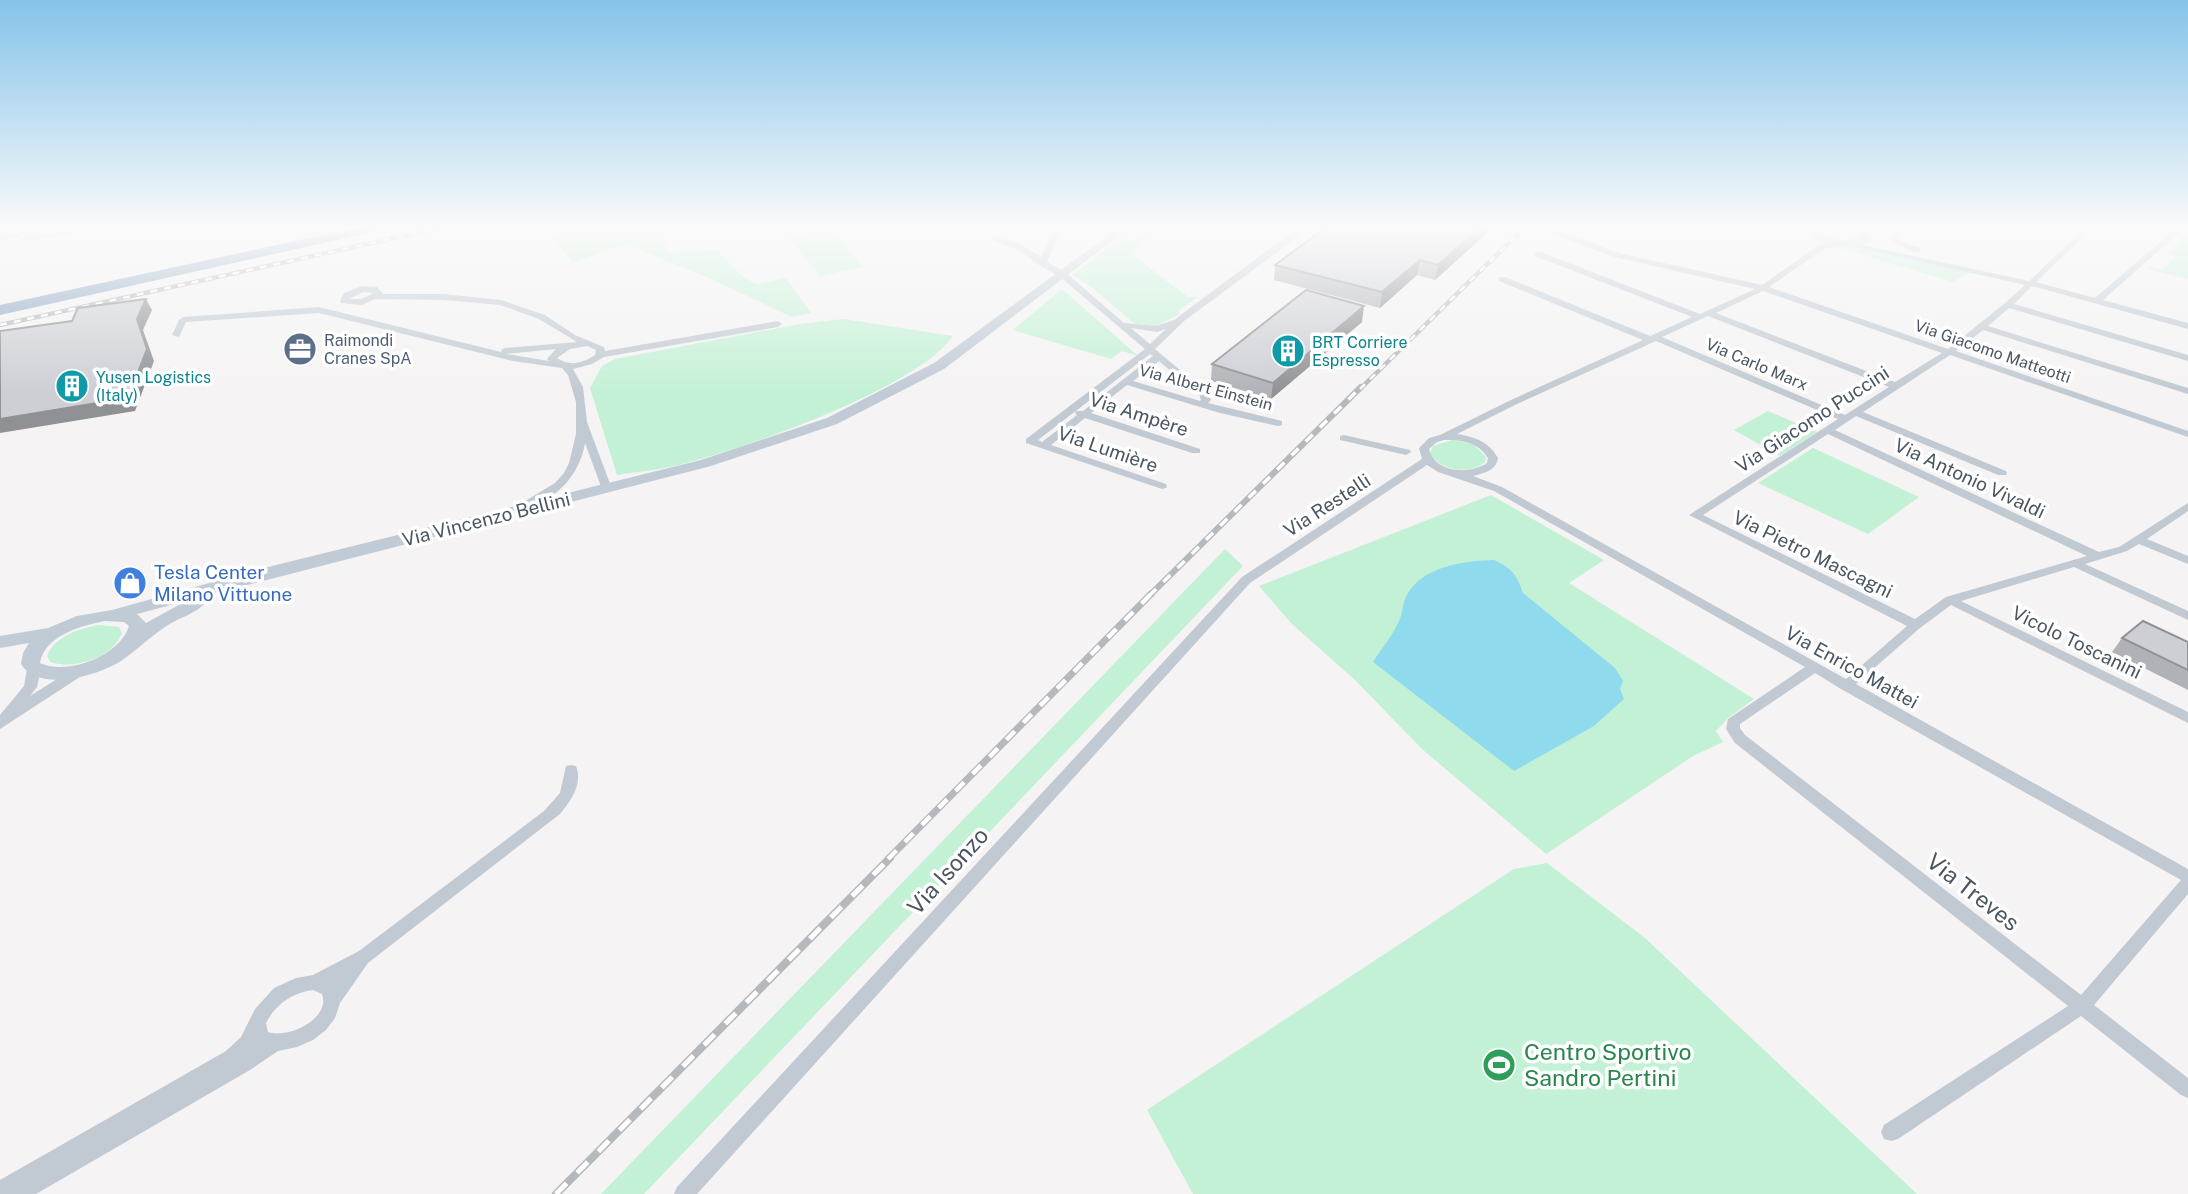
<svg xmlns="http://www.w3.org/2000/svg" width="2188" height="1194" font-family="'Public Sans',sans-serif">
<rect width="100%" height="100%" fill="#f5f3f3"/>
<g fill="#c3f1d5">
<path d="M590,226H660L668,253L717,250L744,278L757,284L786,278L811,313L792,317L711,279L625,244L573,263L549,235Z"/>
<path d="M1135,226H1142L1126,238L1133,240L1151,236L1130,253L1188,297H1198L1179,310L1180,314L1156,326L1135,324L1089,285L1072,275Z"/>
<path d="M832,229L863,267L820,276L787,236Z"/>
<path d="M2184,235L2188,237V279L2148,269L2150,267L2162,270L2176,257L2168,254L2183,238L2181,237Z"/>
<path d="M1848,244L1972,271L1953,282L1833,246Z"/>
<path d="M1062,289L1138,356L1122,351L1111,359L1013,330Z"/>
<path d="M843,319L953,336C915,390 736,452 670,467C652,471 634,472 617,475L590,388L602,366L615,359L800,324Z"/>
<path d="M1768,411L1817,432L1780,456L1734,430Z"/>
<path d="M1452,440L1473,444L1486,457L1485,462C1470,475 1442,471 1430,454L1433,446Z"/>
<path d="M1813,448L1919,497L1868,534L1758,483Z"/>
<path d="M1491,495L1604,560L1569,583L1754,699L1728,718L1716,731L1723,742L1693,756L1546,854L1422,749L1355,680L1292,624L1259,586Z"/>
<path d="M1225,549L1243,566L644,1194H601Z"/>
<path d="M98,625L119,627L122,633C113,658 73,670 50,662L47,656C55,636 79,629 98,625Z"/>
<path d="M1547,863L1645,938L1917,1194H1193L1147,1110L1514,869Z"/>
</g>
<path fill="#90daee" d="M1494,560C1512,568 1517,575 1523,593L1615,668L1623,681L1620,689L1624,699L1594,726L1514,771L1373,662C1381,649 1393,635 1399,621C1403,613 1402,603 1407,595C1422,566 1465,561 1494,560Z"/>
<g fill="none" stroke-linecap="round" stroke-linejoin="round">
<g fill="#c1cad2" fill-rule="evenodd">
<path d="M96,226H112L108,228L25,241L21,239L25,237Z"/>
<path d="M1300,226H1308L1295,239L1184,321L1155,349L1207,393L1211,400L1208,403L1282,421V425L1278,426L1220,413L1127,385L1091,413L1200,449V453H1192L1085,418L1051,445L1166,484L1167,486L1166,488L1162,489L1026,443V439L1145,349L1059,276L1039,265L1019,250L992,240V236L1017,242L1041,257L1054,230H1060L1061,232L1047,262L1065,272L1124,323L1156,326L1174,320ZM1131,328L1157,332L1166,329L1150,344ZM1150,354L1153,356L1083,411H1076L1075,413L1077,415L1042,442L1038,440ZM1159,361L1200,396L1201,400L1200,401L1133,381Z"/>
<path d="M1904,226H1913L1900,234L1898,240L1920,248V252H1914L1890,241L1894,231Z"/>
<path d="M2087,226H2095L2036,282L2095,298L2179,226H2187L2103,300L2188,323V329L2032,286L2014,304L2188,355V361L2009,308L1988,326L2188,388V394L1983,330L1956,351L2188,431V437L1950,355L1863,412L2006,471L2007,473L2006,475H1998L1856,416L1835,430L2099,552L2119,547L2188,503V511L2147,539L2188,556V564L2139,544L2127,551L2085,564L2188,611V620L2074,567L1961,601L2188,712V723L1951,605L1920,628L1856,684L2188,869V894L2094,1005L2188,1078V1098L2181,1095L2081,1016L1898,1139L1891,1141L1884,1139L1881,1132L1884,1125L2068,1006L1735,743L1726,729L1728,719L1805,667L1494,491L1438,472L1427,465L1250,583L697,1194H674L677,1187L1242,577L1422,459L1419,448L1429,438L1440,435L1511,400L1643,340L1499,281V277H1505L1650,336L1692,317L1535,256V252H1541L1700,314L1755,289L1614,257L1544,231V227H1550L1619,253L1762,285L1819,245L1844,241L2029,281ZM1844,245H1846L2025,285L2005,303L1948,349L1769,287L1824,249ZM1763,291L1942,353L1895,382L1716,313ZM1708,316L1889,387L1845,415L1662,337ZM1656,341L1838,419L1689,515L1907,626L1846,679L1502,487L1473,476C1484,473 1496,471 1498,458C1489,442 1476,437 1457,434L1517,404ZM1828,434L2087,556L1946,597L1915,619L1703,515ZM1444,440C1462,440 1478,442 1488,458L1487,463C1469,475 1435,473 1429,449L1437,442ZM1815,673L1841,689L2181,880L2081,995L1745,735L1740,728V724Z"/>
<path d="M28,231H31V235L0,240V236Z"/>
<path d="M362,286L377,287L383,294H444L501,300L545,315L575,335L604,347L605,351L778,321L782,324L778,327L604,357L592,364L573,369L583,387L587,422L612,489L607,492L602,489L585,443C579,478 554,501 521,511L517,510L515,508L517,506L555,483L564,473L569,463L576,434V402L568,375L562,368L513,361L319,313L186,322L179,337L172,335L179,320L183,317L319,307L501,352L502,349L505,348L577,342L539,319L500,305L444,300L375,299L362,305L341,303L340,301L344,293ZM363,292L374,293L361,299H349ZM587,346L596,350L595,355C583,363 570,367 557,358L570,349ZM556,349L547,359L549,361L506,354Z"/>
<path d="M1344,435L1410,450L1411,452L1406,455L1340,440V436Z"/>
<path d="M34,665L41,669L37,687L30,696L73,669H83L85,672L83,675L0,729V715L24,686L27,669Z"/>
<path d="M571,765L576,766C583,784 571,801 560,814L368,963L340,1003L335,1018L326,1030L313,1040L297,1047L278,1051L250,1070L36,1194H0V1180L226,1051L241,1037L255,1009L274,988L296,978L313,975L359,951L544,811L560,793L566,766ZM313,990L322,994C331,1019 288,1039 268,1032L266,1023C276,1004 292,993 313,990Z"/>
</g>
<g fill="#c1cbd6" fill-rule="evenodd">
<path d="M1121,226H1132L944,369L837,424L711,466L197,598L205,603C197,613 179,618 168,625C151,636 137,650 121,661C97,676 39,693 21,664L23,653L29,643L0,648V636L48,628L77,616L112,610L260,569L701,460L827,418L934,363ZM186,601L146,623L137,614ZM105,621L124,622L129,626C120,656 67,676 40,663C45,635 81,626 105,621Z"/>
<path d="M1806,226H1818L1817,231C1830,239 1843,242 1859,238L1857,234L1839,226H1853L1865,230L1871,240C1853,253 1826,246 1808,235Z"/>
</g>
<path fill="#8ba5c1" fill-rule="evenodd" d="M364,226H389L382,230L0,315V305Z"/>
<defs>
<g id="rail-far3">
<path d="M0,325L449,226"/>
<path d="M1360,389L1526,226"/>
</g>
<path id="rail-far2" d="M1149,596L1361,387"/>
<path id="rail-far1" d="M888,859L1151,594"/>
<path id="rail" d="M556,1194L890,858"/>
</defs>
<use href="#rail-far3" stroke="#b5b8bd" stroke-width="4.5"/>
<use href="#rail-far2" stroke="#b5b8bd" stroke-width="6"/>
<use href="#rail-far1" stroke="#b5b8bd" stroke-width="7"/>
<use href="#rail" stroke="#b5b8bd" stroke-width="8"/>
<use href="#rail-far3" stroke="#fff" stroke-width="2.5" stroke-dasharray="7" stroke-linecap="butt"/>
<use href="#rail-far2" stroke="#fff" stroke-width="3.5" stroke-dasharray="10" stroke-linecap="butt"/>
<use href="#rail-far1" stroke="#fff" stroke-width="4.5" stroke-dasharray="12" stroke-linecap="butt"/>
<use href="#rail" stroke="#fff" stroke-width="5" stroke-dasharray="15" stroke-linecap="butt"/>
</g>
<g fill="#b0b2b7">
<path d="M1495,226L1435,280L1417,275L1380,308L1274,280L1275,265Z"/>
<path d="M1362,322L1271,399L1211,381L1212,364Z"/>
<path d="M2122,638L2188,642V690L2112,652Z"/>
</g>
<g fill="#909195">
<path d="M1482,226H1495L1435,280L1438,265Z"/>
<path d="M1420,260L1417,275L1380,308L1382,292Z"/>
<path d="M146,299L152,310L143,330L154,361L135,411L0,433V419L137,319Z"/>
<path d="M1364,306L1362,322L1271,399L1273,383Z"/>
</g>
<g fill="#cdcfd5" stroke="#909195" stroke-width="2">
<path d="M1328,226H1482L1438,265L1420,260L1382,292L1275,265Z"/>
<path d="M1306,290L1364,306L1273,383L1212,364Z"/>
<path d="M146,299L137,319L147,349L128,398L0,419V331L72,321L78,308Z"/>
<path d="M2143,621L2188,642V670L2122,638Z"/>
</g>
<linearGradient id="sky" x2="0" y2="1"><stop stop-color="#85c3ea"/><stop offset="0.58" stop-color="#fafafa"/><stop offset="1" stop-color="#fafafa" stop-opacity="0"/></linearGradient>
<rect width="2188" height="393" fill="url(#sky)"/>
<defs>
<symbol id="office-disc" viewBox="-11 -11 22 22"><circle r="9.5" fill="#5c6f8a" stroke="#fff"/><path d="M-6-3h4V-5.5h4V-3h4V5H-6ZM-1-4.5V-3h2v-1.5ZM-6 0V1H6V0Z" fill="#fff"/></symbol>
<symbol id="building-disc" viewBox="-11 -11 22 22"><circle r="9.5" fill="#0f9aa8" stroke="#fff"/><path d="M-4-6H4V6H1V3H-1V6H-4ZM-2.5-4.3h1.7v1.8h-1.7ZM.8-4.3h1.7v1.8H.8ZM-2.5-1h1.7V.8h-1.7ZM.8-1h1.7V.8H.8Z" fill="#fff"/></symbol>
<symbol id="shop-disc" viewBox="-11 -11 22 22"><circle r="9.5" fill="#3f7fe0" stroke="#fff"/><path d="M-5-2.5h2.3a2.7 3.5 0 0 1 5.4 0H5L5.5 6h-11ZM-1.5-2.5h3a1.5 2.3 0 0 0-3 0Z" fill="#fff"/></symbol>
<symbol id="stadium-disc" viewBox="-11 -11 22 22"><circle r="9.5" fill="#2e9e5b" stroke="#fff"/><path d="M0-5a6.5 5 0 1 0 0 10a6.5 5 0 1 0 0-10ZM-3.5-1.8h7v3.6h-7Z" fill="#fff"/></symbol>
</defs>
<g fill-rule="evenodd">
<use href="#office-disc" x="281" y="330" width="38" height="38"/>
<use href="#building-disc" x="1269" y="332" width="38" height="38"/>
<use href="#building-disc" x="53" y="367" width="38" height="38"/>
<use href="#shop-disc" x="111" y="564" width="38" height="38"/>
<use href="#stadium-disc" x="1480" y="1046" width="38" height="38"/>
</g>
<g text-anchor="middle" stroke-width="7" stroke-linejoin="round" paint-order="stroke">
<g font-size="16" fill="#4e5e75" stroke="#fff" text-anchor="start">
<text x="324" y="346">Raimondi<tspan x="324" dy="18">Cranes SpA</tspan></text>
</g>
<g font-size="16" fill="#0d838f" stroke="#fff" text-anchor="start">
<text x="1312" y="348">BRT Corriere<tspan x="1312" dy="18">Espresso</tspan></text>
<text x="96" y="383">Yusen Logistics<tspan x="96" dy="18">(Italy)</tspan></text>
</g>
<g font-size="16" fill="#4a5661" stroke="#fff">
<text transform="translate(1993 351) rotate(19)" y="6">Via Giacomo Matteotti</text>
<text transform="translate(1757 364) rotate(23)" y="6">Via Carlo Marx</text>
<text transform="translate(1206 387) rotate(15)" y="6">Via Albert Einstein</text>
</g>
<g font-size="19" fill="#4a5661" stroke="#fff">
<text transform="translate(1139 414) rotate(18)" y="7">Via Ampère</text>
<text transform="translate(1812 419) rotate(-33)" y="7">Via Giacomo Puccini</text>
<text transform="translate(1108 449) rotate(19)" y="7">Via Lumière</text>
<text transform="translate(1970 478) rotate(25)" y="7">Via Antonio Vivaldi</text>
<text transform="translate(1327 505) rotate(-33)" y="7">Via Restelli</text>
<text transform="translate(486 519) rotate(-14)" y="7">Via Vincenzo Bellini</text>
<text transform="translate(1813 554) rotate(26)" y="7">Via Pietro Mascagni</text>
<text transform="translate(2077 642) rotate(26)" y="7">Vicolo Toscanini</text>
<text transform="translate(1852 667) rotate(29)" y="7">Via Enrico Mattei</text>
</g>
<g font-size="19" fill="#366cbe" stroke="#fff" text-anchor="start">
<text x="154" y="579">Tesla Center<tspan x="154" dy="22">Milano Vittuone</tspan></text>
</g>
<g font-size="23" fill="#4a5661" stroke="#fff">
<text transform="translate(948 871) rotate(-48)" y="8">Via Isonzo</text>
<text transform="translate(1973 892) rotate(38)" y="8">Via Treves</text>
</g>
<g font-size="23" fill="#27864d" stroke="#fff" text-anchor="start">
<text x="1524" y="1060">Centro Sportivo<tspan x="1524" dy="26">Sandro Pertini</tspan></text>
</g>
</g>
</svg>
